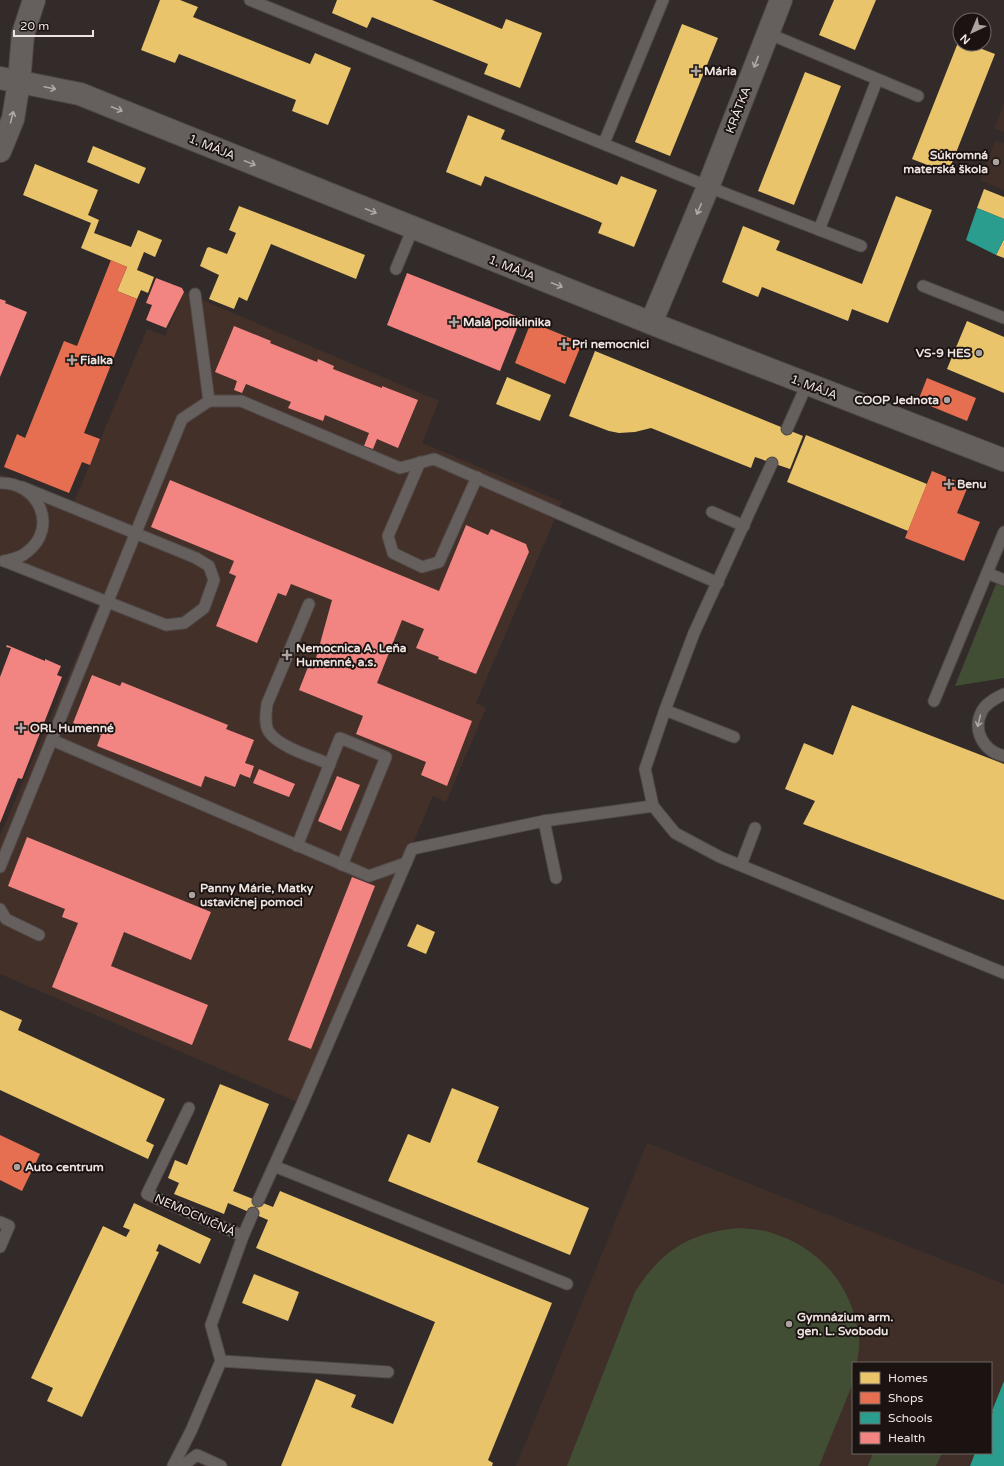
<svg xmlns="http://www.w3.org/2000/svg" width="1004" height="1466" font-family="'Varela Round',sans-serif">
<rect width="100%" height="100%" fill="#332b29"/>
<path fill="#433029" d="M184,292L439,401L422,443L562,502L476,703L486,708L446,802L433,796L302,1104L0,974V836L98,606L0,564V474L73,504L147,329L165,336Z"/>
<g fill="#402f28" fill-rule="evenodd">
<path d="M1004,103V132L994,128Z"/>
<path d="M996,140L1004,144V190L980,180Z"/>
<path d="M647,1143L1004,1284V1466H516ZM853,1363H991V1453H853Z"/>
</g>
<g fill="#414e34">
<path d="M996,584L1004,587V678L955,686Z"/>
<path d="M739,1228C749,1229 760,1229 769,1232C820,1247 853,1286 859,1338C860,1346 858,1355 857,1363H853V1383L819,1466H567L635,1292C661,1251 690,1232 739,1228Z"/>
<path d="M873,1453H942L936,1466H868Z"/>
</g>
<g fill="#e9c46a">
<path d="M160,0H180L198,7L193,17L310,64L315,53L351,68L328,125L292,111L296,100L179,54L175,63L141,50Z"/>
<path d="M337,0H432L502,29L506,19L542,33L520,88L484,74L488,64L372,17L367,28L332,13Z"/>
<path d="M834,0H876L855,50L819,35Z"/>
<path d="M682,24L718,38L670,156L635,142Z"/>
<path d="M959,40L960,41V44H969L995,54L948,173L912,159Z"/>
<path d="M805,72L841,86L794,205L758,191Z"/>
<path d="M468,115L505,130L501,139L529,150L617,185L621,176L657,190L634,247L598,233L602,223L598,221L485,176L481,186L446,172Z"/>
<path d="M93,146L146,168L139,184L87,162Z"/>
<path d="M35,164L98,190L88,215L99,220L94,233L131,247L138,230L162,240L155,257L144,252L137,270L154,277L148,293L141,290L137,299L117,291L127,267L81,248L91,223L23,195Z"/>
<path d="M984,189L1004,197V219L977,208Z"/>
<path d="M896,196L932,210L888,323L852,309L848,321L762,287L758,297L722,282L743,226L780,241L776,250L862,284Z"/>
<path d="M239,206L365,255L356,279L271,244L247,301L239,297L234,309L209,299L219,275L200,266L207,248L209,247L227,254L236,233L229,230Z"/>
<path d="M1004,239V258L996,255Z"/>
<path d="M967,321L1004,337V393L947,369Z"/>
<path d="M595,351L803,436L790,469L755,457L751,468L651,428L635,432L619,433L609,431L569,416Z"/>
<path d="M507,377L551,395L540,421L496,404Z"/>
<path d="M806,435L927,484L908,531L787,482Z"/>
<path d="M852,705L1004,764V900L803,824L815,801L785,789L804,743L833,755Z"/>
<path d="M417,924L435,932L426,954L407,946Z"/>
<path d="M0,1010L22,1020L18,1030L165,1099L146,1141L154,1145L148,1159L0,1090Z"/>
<path d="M220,1084L269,1104L233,1191L273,1207L280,1191L552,1303L488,1460L493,1463L492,1466H281L316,1379L356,1395L351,1407L393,1424L435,1322L256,1248L268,1220L228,1203L224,1214L174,1194L179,1183L168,1178L175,1160L187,1165Z"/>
<path d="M452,1088L499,1107L477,1162L589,1208L570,1255L388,1181L408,1134L430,1143Z"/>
<path d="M134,1203L211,1239L200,1264L159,1244L156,1251L159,1252L82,1417L47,1401L53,1388L31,1378L103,1226L126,1237L130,1230L123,1227Z"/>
<path d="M254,1274L299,1292L288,1321L242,1303Z"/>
</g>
<g fill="#e76f51">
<path d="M111,260L127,267L117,291L137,299L84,433L100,439L90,465L82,462L69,493L4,467L17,434L25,438L64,341L77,346Z"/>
<path d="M531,322L582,343L565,384L515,363Z"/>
<path d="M927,378L976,398L967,421L918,401Z"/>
<path d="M932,471L968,486L957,513L980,522L964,561L905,538Z"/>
<path d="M0,1135L40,1154L22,1191L0,1180Z"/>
</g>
<g fill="#2a9d8f">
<path d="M977,208L1004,219V239L996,255L966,240Z"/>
<path d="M1004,1381V1466H970L975,1453H991V1417L993,1411H992Z"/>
</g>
<g fill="#f28482">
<path d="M407,273L521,318L500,371L387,325Z"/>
<path d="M156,278L182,288L184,292L166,328L146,320L152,305L146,303Z"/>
<path d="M0,299L6,301L5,303L27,312L0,377Z"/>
<path d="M234,326L271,341L270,343L317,362L318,359L334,366L333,369L382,388V386L418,400L398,448L377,439L373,449L364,446L369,433L325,415L323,421L288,408L291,402L246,384L242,393L234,390L237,381L215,372Z"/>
<path d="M170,480L439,591L466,525L488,535L491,529L526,544L529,552L476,674L438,659L439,657L416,648L424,629L402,620L377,683L472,721L447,786L421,775L426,762L356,734L363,716L299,690L308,667L313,669L332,600L291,584L286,596L278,593L257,643L216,626L236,576L229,573L234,561L151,527Z"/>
<path d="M7,645L45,661V659L61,666L57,675L62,677L22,779L18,778L0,823V677L11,648L6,647Z"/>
<path d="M92,675L120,686L122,682L228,725L226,729L254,740L245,763L254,766L250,778L240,774L235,787L205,776L201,787L97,746L101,735L73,723Z"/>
<path d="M259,769L295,784L289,797L253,783Z"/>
<path d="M337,776L360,785L341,831L318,821Z"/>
<path d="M27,837L211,912L191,960L124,932L111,966L208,1005L192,1045L52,987L78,923L62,917L65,909L8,886Z"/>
<path d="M352,877L375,886L311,1049L288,1040Z"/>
</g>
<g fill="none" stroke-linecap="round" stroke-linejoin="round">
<defs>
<g id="service">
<path d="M250,0L724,193L861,246"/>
<path d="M767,33L918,96"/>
<path d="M604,143L663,0"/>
<path d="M819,230L877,80"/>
<path d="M396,269L413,228"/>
<path d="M923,286L1004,318"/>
<path d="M195,294L209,401"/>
<path d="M787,429L807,384"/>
<path d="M420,462L388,536L393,553L422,567L439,562L477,477"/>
<path d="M772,463L694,633L665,710L645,769L653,806L675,833L720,857L1004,973"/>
<path d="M0,483C39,482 59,528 27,552C21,558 12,559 4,561"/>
<path d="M712,512L744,526"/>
<path d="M4,561L166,625L184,623L204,608L214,580L209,566L196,558L22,487"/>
<path d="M987,573L1004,580"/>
<path d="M309,604L267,704C266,713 264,724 269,732C279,747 313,757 330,764"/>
<path d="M1004,694C996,698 986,703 982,711C972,730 983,751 1004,756"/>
<path d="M934,701L1004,532"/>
<path d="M665,710L734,737"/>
<path d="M52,740L369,876L406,863"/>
<path d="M544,821L556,878"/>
<path d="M297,846L340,738L386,757L342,865"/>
<path d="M741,865L755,828"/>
<path d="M0,867L182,419L209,401H241L400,468L434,459L718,583"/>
<path d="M0,909L6,919L39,935"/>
<path d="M189,1108L147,1194L243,1236"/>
<path d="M274,1166L567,1284"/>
<path d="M258,1201L302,1104L412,849L544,821L653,806"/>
<path d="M0,1222L9,1226L0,1247"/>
<path d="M221,1361L388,1372"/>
<path d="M173,1466L191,1431L221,1361L211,1325L243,1236L253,1213"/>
<path d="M182,1466L197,1455L221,1466"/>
</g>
<g id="minor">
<path d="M0,78L80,94L671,331L1004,460"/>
<path d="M0,151L13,119L19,82L23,34L34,0"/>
<path d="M651,323L708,187L781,0"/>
</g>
</defs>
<use href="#service" stroke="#504948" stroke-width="13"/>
<use href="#minor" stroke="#504948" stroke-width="24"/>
<use href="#service" stroke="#655f5d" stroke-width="11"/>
<use href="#minor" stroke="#655f5d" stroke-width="22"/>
</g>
<defs><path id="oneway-shaft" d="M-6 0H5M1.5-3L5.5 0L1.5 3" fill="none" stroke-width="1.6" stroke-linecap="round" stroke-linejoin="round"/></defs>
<g stroke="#b0a8a4">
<use href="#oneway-shaft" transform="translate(756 62) rotate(111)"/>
<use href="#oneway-shaft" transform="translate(50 88) rotate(12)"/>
<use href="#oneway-shaft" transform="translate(117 109) rotate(22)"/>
<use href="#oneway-shaft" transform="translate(12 117) rotate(-76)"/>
<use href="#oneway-shaft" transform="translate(250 163) rotate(22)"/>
<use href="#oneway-shaft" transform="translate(699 209) rotate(113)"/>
<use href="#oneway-shaft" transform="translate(371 211) rotate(22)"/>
<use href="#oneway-shaft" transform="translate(557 285) rotate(22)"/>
<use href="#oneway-shaft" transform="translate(979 721) rotate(104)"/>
</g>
<g fill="#aca39f" stroke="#1a1311" stroke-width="1.5">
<path d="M694 65h4v4h4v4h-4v4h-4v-4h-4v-4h4z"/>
<circle cx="996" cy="162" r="4"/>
<path d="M452 316h4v4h4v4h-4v4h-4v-4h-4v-4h4z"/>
<path d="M562 338h4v4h4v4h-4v4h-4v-4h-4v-4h4z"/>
<circle cx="979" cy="353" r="4"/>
<path d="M70 354h4v4h4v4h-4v4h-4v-4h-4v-4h4z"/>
<circle cx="947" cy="400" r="4"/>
<path d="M947 478h4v4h4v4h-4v4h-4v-4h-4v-4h4z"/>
<path d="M285 649h4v4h4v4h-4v4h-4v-4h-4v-4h4z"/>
<path d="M19 722h4v4h4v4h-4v4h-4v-4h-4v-4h4z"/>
<circle cx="192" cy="895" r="4"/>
<circle cx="17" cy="1167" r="4"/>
<circle cx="789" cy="1324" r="4"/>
</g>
<g text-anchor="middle" stroke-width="4" stroke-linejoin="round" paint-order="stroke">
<g font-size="12" font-weight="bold" fill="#ede3df" stroke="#1a1311" text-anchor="start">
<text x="704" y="75">Mária</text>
<text x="988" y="159" text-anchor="end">Súkromná<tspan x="988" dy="14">materská škola</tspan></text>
<text x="463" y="326">Malá poliklinika</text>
<text x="572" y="348">Pri nemocnici</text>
<text x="971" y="357" text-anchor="end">VS-9 HES</text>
<text x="80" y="364">Fialka</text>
<text x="939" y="404" text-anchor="end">COOP Jednota</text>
<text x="957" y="488">Benu</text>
<text x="296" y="652">Nemocnica A. Leňa<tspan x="296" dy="14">Humenné, a.s.</tspan></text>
<text x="30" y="732">ORL Humenné</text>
<text x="200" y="892">Panny Márie, Matky<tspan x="200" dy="14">ustavičnej pomoci</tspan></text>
<text x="25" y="1171">Auto centrum</text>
<text x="797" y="1321">Gymnázium arm.<tspan x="797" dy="14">gen. L. Svobodu</tspan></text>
</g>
<g font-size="12" fill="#ede3df" stroke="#1a1311">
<text transform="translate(738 110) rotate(-69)" y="4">KRÁTKA</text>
<text transform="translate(212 147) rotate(22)" y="4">1. MÁJA</text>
<text transform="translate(512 268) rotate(22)" y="4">1. MÁJA</text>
<text transform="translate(814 387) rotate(21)" y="4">1. MÁJA</text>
<text transform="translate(195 1215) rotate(24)" y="4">NEMOCNIČNÁ</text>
</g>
</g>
<rect x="852" y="1362" width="140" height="92" fill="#1a1311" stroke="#6e6663"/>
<rect x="860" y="1372" width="20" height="12" fill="#e9c46a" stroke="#6e6663"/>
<text x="888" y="1382" font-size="12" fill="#ede3df">Homes</text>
<rect x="860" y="1392" width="20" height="12" fill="#e76f51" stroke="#6e6663"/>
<text x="888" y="1402" font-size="12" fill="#ede3df">Shops</text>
<rect x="860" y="1412" width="20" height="12" fill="#2a9d8f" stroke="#6e6663"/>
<text x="888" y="1422" font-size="12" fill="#ede3df">Schools</text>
<rect x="860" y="1432" width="20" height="12" fill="#f28482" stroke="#6e6663"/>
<text x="888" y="1442" font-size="12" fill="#ede3df">Health</text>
<g transform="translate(972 32) rotate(224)"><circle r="19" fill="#1a1311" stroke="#6e6663"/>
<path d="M0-3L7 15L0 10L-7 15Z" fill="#aca39f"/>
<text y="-6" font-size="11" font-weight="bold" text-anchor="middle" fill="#ede3df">N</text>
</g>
<path d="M14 30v6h79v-6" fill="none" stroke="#ede3df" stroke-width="2"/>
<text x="20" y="30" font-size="12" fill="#ede3df" stroke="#1a1311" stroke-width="3" paint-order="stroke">20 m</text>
</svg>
